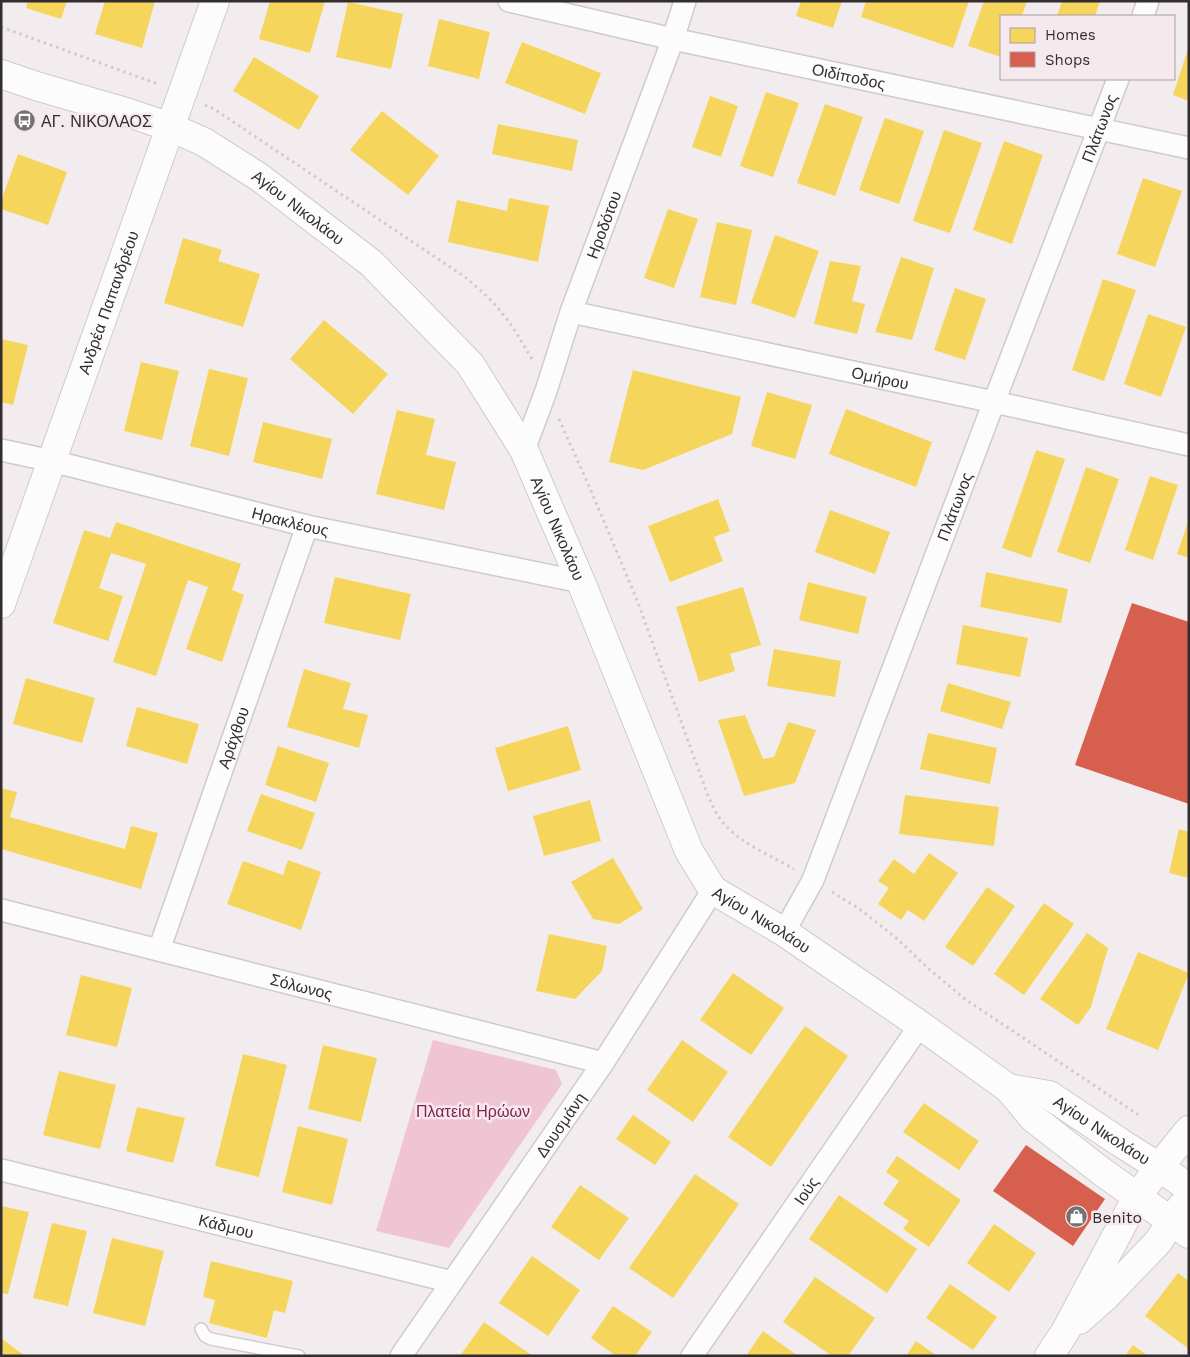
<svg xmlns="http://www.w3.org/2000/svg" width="1190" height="1357" viewBox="0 0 1190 1357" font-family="'Work Sans',sans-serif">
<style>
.green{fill:#efc5d3}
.homes{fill:#f6d55c}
.shops{fill:#d6604d}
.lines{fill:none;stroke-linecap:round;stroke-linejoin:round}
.lane-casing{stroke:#d0cacc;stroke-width:14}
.street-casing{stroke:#d0cacc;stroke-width:24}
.secondary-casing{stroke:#d0cacc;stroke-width:30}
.path{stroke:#cecbcc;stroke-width:3;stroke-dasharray:2.5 4;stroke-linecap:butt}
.lane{stroke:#fdfcfc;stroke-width:11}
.street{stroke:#fdfcfc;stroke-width:21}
.secondary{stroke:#fdfcfc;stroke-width:28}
.labels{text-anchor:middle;stroke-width:5;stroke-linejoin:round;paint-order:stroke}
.street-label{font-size:16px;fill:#322d2f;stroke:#f6e9ed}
.poi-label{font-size:16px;fill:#322d2f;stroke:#f6e9ed;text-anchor:start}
.park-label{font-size:16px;fill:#82244f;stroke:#f6e9ed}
</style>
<rect width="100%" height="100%" fill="#f3ecee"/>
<polygon class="green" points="433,1040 556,1070 562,1084 449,1248 376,1231"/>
<g class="homes">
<polygon points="28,1 67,1 61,19 26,8"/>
<polygon points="105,1 155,1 142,48 95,34"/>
<polygon points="270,1 325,1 310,53 259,39"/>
<polygon points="801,1 842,1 833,28 796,16"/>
<polygon points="866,1 969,1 953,48 861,17"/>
<polygon points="984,1 1027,1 1022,16 1001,16 1001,57 968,46"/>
<polygon points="1062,1 1100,1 1095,16 1057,16"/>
<polygon points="348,2 403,14 391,69 336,57"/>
<polygon points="439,19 490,32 479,79 428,66"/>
<polygon points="522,42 601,73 585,114 505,83"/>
<polygon points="1189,46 1189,101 1173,95"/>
<polygon points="254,57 319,96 299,130 233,91"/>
<polygon points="766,92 799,103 773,177 740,166"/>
<polygon points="710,96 738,106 721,157 692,147"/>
<polygon points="825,104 863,117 835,196 797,183"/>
<polygon points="382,111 439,156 408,195 350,150"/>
<polygon points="885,118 924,131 899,204 859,190"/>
<polygon points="498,124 578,140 572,171 492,154"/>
<polygon points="944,130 982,143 950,233 913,221"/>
<polygon points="1004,141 1043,155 1012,244 973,230"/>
<polygon points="18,154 67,172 48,225 1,209 1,201"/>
<polygon points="1143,178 1182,191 1155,267 1117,254"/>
<polygon points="509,198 549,206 538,262 448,242 457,200 507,211"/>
<polygon points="668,209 698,219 674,288 644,278"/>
<polygon points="717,222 752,230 736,305 700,297"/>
<polygon points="775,235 819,251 795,318 751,303"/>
<polygon points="183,238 222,250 218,261 260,274 243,327 164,303"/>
<polygon points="901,257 934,268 912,340 875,332"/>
<polygon points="830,261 861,266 852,301 865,304 857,334 814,324"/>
<polygon points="1103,279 1136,290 1104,381 1072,370"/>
<polygon points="955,288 986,299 965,360 934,350"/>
<polygon points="1148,314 1186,327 1161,397 1124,384"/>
<polygon points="324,320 388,374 353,414 290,359"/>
<polygon points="1,339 28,345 13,405 1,402"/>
<polygon points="141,362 179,371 162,440 124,431"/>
<polygon points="209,369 248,378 229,456 190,446"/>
<polygon points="633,370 741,397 732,434 643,470 609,462"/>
<polygon points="767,392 812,405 795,459 751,446"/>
<polygon points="846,409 932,442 916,487 829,454"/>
<polygon points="397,410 435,419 426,455 456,462 444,510 376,494"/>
<polygon points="263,422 332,439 322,479 253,462"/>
<polygon points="1036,450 1065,459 1031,558 1002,548"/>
<polygon points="1086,467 1119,479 1090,563 1057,552"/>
<polygon points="1150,476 1178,485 1153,560 1125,550"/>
<polygon points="718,499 730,531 714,537 723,561 670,582 648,526"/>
<polygon points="830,510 890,532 875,574 815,552"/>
<polygon points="116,522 241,564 232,590 244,595 222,662 186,649 208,587 188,580 156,676 113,662 146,564 111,553 99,588 123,596 108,641 53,623 84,530 110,538"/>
<polygon points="1188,522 1189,522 1189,558 1177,554"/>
<polygon points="986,572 1068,589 1061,623 980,607"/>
<polygon points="335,577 411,594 400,640 324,623"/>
<polygon points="808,582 867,597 858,634 799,620"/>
<polygon points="743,587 761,645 730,654 735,671 699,682 676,607"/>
<polygon points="963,625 1028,638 1020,677 956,664"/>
<polygon points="774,649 841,661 835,697 767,686"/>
<polygon points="304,669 351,683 343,709 368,715 359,748 287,727"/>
<polygon points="26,678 95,698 82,743 13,724"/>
<polygon points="948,683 1011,702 1002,729 940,711"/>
<polygon points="137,707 199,724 187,764 126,746"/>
<polygon points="745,715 763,759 774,757 788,722 816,730 795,783 744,796 718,720"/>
<polygon points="568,726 581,770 508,791 495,748"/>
<polygon points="928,733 997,748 990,784 920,769"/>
<polygon points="278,746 329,763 316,802 265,785"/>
<polygon points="1,788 17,792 10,817 125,849 131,826 158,833 141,889 1,849"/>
<polygon points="261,794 315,813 302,850 247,831"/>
<polygon points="905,795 999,807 994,846 899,834"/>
<polygon points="590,800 601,841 544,856 533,816"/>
<polygon points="1179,829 1189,832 1189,878 1169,873"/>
<polygon points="929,853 958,873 924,921 908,910 901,920 878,904 889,888 878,881 894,859 914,874"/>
<polygon points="613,858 643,909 619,924 593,919 571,882"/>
<polygon points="288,860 321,872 301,930 227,904 243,861 283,875"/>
<polygon points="987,887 1015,906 973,966 945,947"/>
<polygon points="1044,903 1074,924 1024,995 994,974"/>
<polygon points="1087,933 1108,948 1091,1007 1078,1025 1040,999"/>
<polygon points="549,934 607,946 602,971 575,999 536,991"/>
<polygon points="1138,952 1189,973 1158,1050 1106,1029"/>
<polygon points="733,973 784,1008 751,1055 700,1020"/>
<polygon points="81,975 132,988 117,1047 66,1035"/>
<polygon points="805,1026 848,1056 771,1167 728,1137"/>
<polygon points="682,1040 728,1072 693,1122 647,1090"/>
<polygon points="323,1045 377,1058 361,1122 308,1109"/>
<polygon points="243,1054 287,1065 259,1177 215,1166"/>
<polygon points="59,1071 116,1085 100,1149 43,1135"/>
<polygon points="924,1103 979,1141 959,1170 903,1132"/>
<polygon points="137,1107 185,1118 173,1163 126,1151"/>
<polygon points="633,1115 671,1142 655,1165 616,1139"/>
<polygon points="298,1126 348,1139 332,1205 282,1192"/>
<polygon points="897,1156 961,1200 929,1247 903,1229 909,1221 883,1204 899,1181 886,1172"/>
<polygon points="695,1174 739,1204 673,1298 629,1268"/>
<polygon points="580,1185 629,1218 599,1260 551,1227"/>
<polygon points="839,1195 917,1249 887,1293 809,1239"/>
<polygon points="1,1206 29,1212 8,1294 1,1293"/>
<polygon points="52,1223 87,1231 68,1306 33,1298"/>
<polygon points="994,1224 1036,1253 1009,1292 967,1263"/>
<polygon points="112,1238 164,1251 145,1326 93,1313"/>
<polygon points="532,1256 580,1290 548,1336 499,1303"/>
<polygon points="211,1261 293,1281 285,1313 274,1310 267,1338 209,1323 215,1300 203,1297"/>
<polygon points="1178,1273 1189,1281 1189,1349 1145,1316"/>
<polygon points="815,1277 875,1318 848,1356 832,1356 783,1322"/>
<polygon points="950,1284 997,1317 973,1350 926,1318"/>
<polygon points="613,1306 652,1332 635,1356 616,1356 591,1338"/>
<polygon points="484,1322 533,1356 460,1356"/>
<polygon points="763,1331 798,1356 746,1356"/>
<polygon points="1,1338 25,1356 1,1356"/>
<polygon points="916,1341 937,1356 906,1356"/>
<polygon points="1133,1345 1148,1356 1125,1356"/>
</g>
<g class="shops">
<polygon points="1132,603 1189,622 1189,804 1075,765"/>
<polygon points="1026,1145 1105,1199 1073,1246 993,1191"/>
</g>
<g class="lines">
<defs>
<polyline id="lane" points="201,1329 205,1336 211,1339 299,1356"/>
<g id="street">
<path id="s1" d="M509,1L673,39L1189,148"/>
<polyline points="1143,16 1148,1"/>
<path id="s2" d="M571,312L994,402L1189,445"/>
<path id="s3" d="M1,450L52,461L307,526L581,582"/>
<path id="s4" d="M524,450L546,391L571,312L673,39L685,1"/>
<path id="s5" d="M1,910L603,1063"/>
<path id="s6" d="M784,932L813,880L994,402L1118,79"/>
<path id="s7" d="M159,950L307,526"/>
<path id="s8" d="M1,1170L452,1282"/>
<path id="s9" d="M401,1356L603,1063L713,890"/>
<path id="s10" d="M692,1356L920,1025"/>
</g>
<g id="secondary">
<path id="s11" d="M1,74L36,86L129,113L170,127L204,142L259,177L371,263L470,364L524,450L581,582L689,851L713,890L784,932L920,1025L1008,1088L1033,1118L1101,1171L1189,1234"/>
<path id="s12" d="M1,604L215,1"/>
<path id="s13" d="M1008,1088L1049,1095L1121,1143L1159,1167L1189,1188"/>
<polyline points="1079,1320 1105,1297 1158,1242 1181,1207"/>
<polyline points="1049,1356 1065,1332 1137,1197 1159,1167 1189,1130"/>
</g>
</defs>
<use href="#lane" class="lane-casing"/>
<use href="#street" class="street-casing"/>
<use href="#secondary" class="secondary-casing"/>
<g class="path">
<polyline points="1,27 158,84"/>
<path d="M205,105L214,109L465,277C478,288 491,299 502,313C514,327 522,343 532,359"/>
<path d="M559,419L589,486L637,600L707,793C712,805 717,817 727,827C743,844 773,857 794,869"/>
<polyline points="832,892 861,910 895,937 930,970 965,999 1140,1116"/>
</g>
<use href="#lane" class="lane"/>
<use href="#street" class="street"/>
<use href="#secondary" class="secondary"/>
</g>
<defs>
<symbol id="bus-disc" viewBox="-11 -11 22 22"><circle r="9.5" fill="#767072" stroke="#f6e9ed"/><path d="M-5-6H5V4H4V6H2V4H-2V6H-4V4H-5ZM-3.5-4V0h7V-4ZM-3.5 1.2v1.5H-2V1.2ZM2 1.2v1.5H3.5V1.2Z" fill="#fff"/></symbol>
<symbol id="shop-disc" viewBox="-11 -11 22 22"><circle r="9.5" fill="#767072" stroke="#f6e9ed"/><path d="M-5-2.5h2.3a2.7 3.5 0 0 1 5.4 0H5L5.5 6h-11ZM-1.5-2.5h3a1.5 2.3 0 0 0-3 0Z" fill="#fff"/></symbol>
</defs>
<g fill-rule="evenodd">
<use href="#bus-disc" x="12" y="108" width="25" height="25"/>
<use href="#shop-disc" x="1064" y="1204" width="25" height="25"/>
</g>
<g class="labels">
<g class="street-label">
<text dy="6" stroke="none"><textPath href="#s1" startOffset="348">Οιδίποδος</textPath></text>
<text dy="6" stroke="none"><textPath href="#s6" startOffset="864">Πλάτωνος</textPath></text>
<text dy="6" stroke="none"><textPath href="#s11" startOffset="329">Αγίου Νικολάου</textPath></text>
<text dy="6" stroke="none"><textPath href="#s4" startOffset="239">Ηροδότου</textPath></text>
<text dy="6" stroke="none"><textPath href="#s12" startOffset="320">Ανδρέα Παπανδρέου</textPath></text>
<text dy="6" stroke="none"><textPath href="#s2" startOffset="316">Ομήρου</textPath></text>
<text dy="6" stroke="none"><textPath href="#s6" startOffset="459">Πλάτωνος</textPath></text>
<text dy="6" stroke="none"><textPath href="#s3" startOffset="298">Ηρακλέους</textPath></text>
<text dy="6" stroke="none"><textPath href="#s11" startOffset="749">Αγίου Νικολάου</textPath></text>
<text dy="6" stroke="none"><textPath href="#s7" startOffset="225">Αράχθου</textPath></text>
<text dy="6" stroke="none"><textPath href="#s11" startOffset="1200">Αγίου Νικολάου</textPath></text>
<text dy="6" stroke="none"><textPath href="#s5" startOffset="310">Σόλωνος</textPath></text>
<text dy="6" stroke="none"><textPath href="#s9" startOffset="281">Δουσμάνη</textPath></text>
<text dy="6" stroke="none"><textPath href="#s13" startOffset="105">Αγίου Νικολάου</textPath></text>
<text dy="6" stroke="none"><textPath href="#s10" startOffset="201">Ιούς</textPath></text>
<text dy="6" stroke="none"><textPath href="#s8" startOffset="232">Κάδμου</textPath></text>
</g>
<g class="poi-label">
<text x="41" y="127">ΑΓ. ΝΙΚΟΛΑΟΣ</text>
<text x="1092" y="1223">Benito</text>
</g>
<g class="park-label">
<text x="473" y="1117">Πλατεία Ηρώων</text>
</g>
</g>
<rect width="1190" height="1357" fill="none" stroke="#322d2f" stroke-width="5"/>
<rect x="1000" y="15" width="175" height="65" fill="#f6e9ed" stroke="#a89ea1"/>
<rect x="1010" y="28" width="25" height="15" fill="#f6d55c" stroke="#a89ea1"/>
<text x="1045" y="40" font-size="15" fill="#322d2f">Homes</text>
<rect x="1010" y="52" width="25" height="15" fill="#d6604d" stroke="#a89ea1"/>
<text x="1045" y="65" font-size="15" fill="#322d2f">Shops</text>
</svg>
